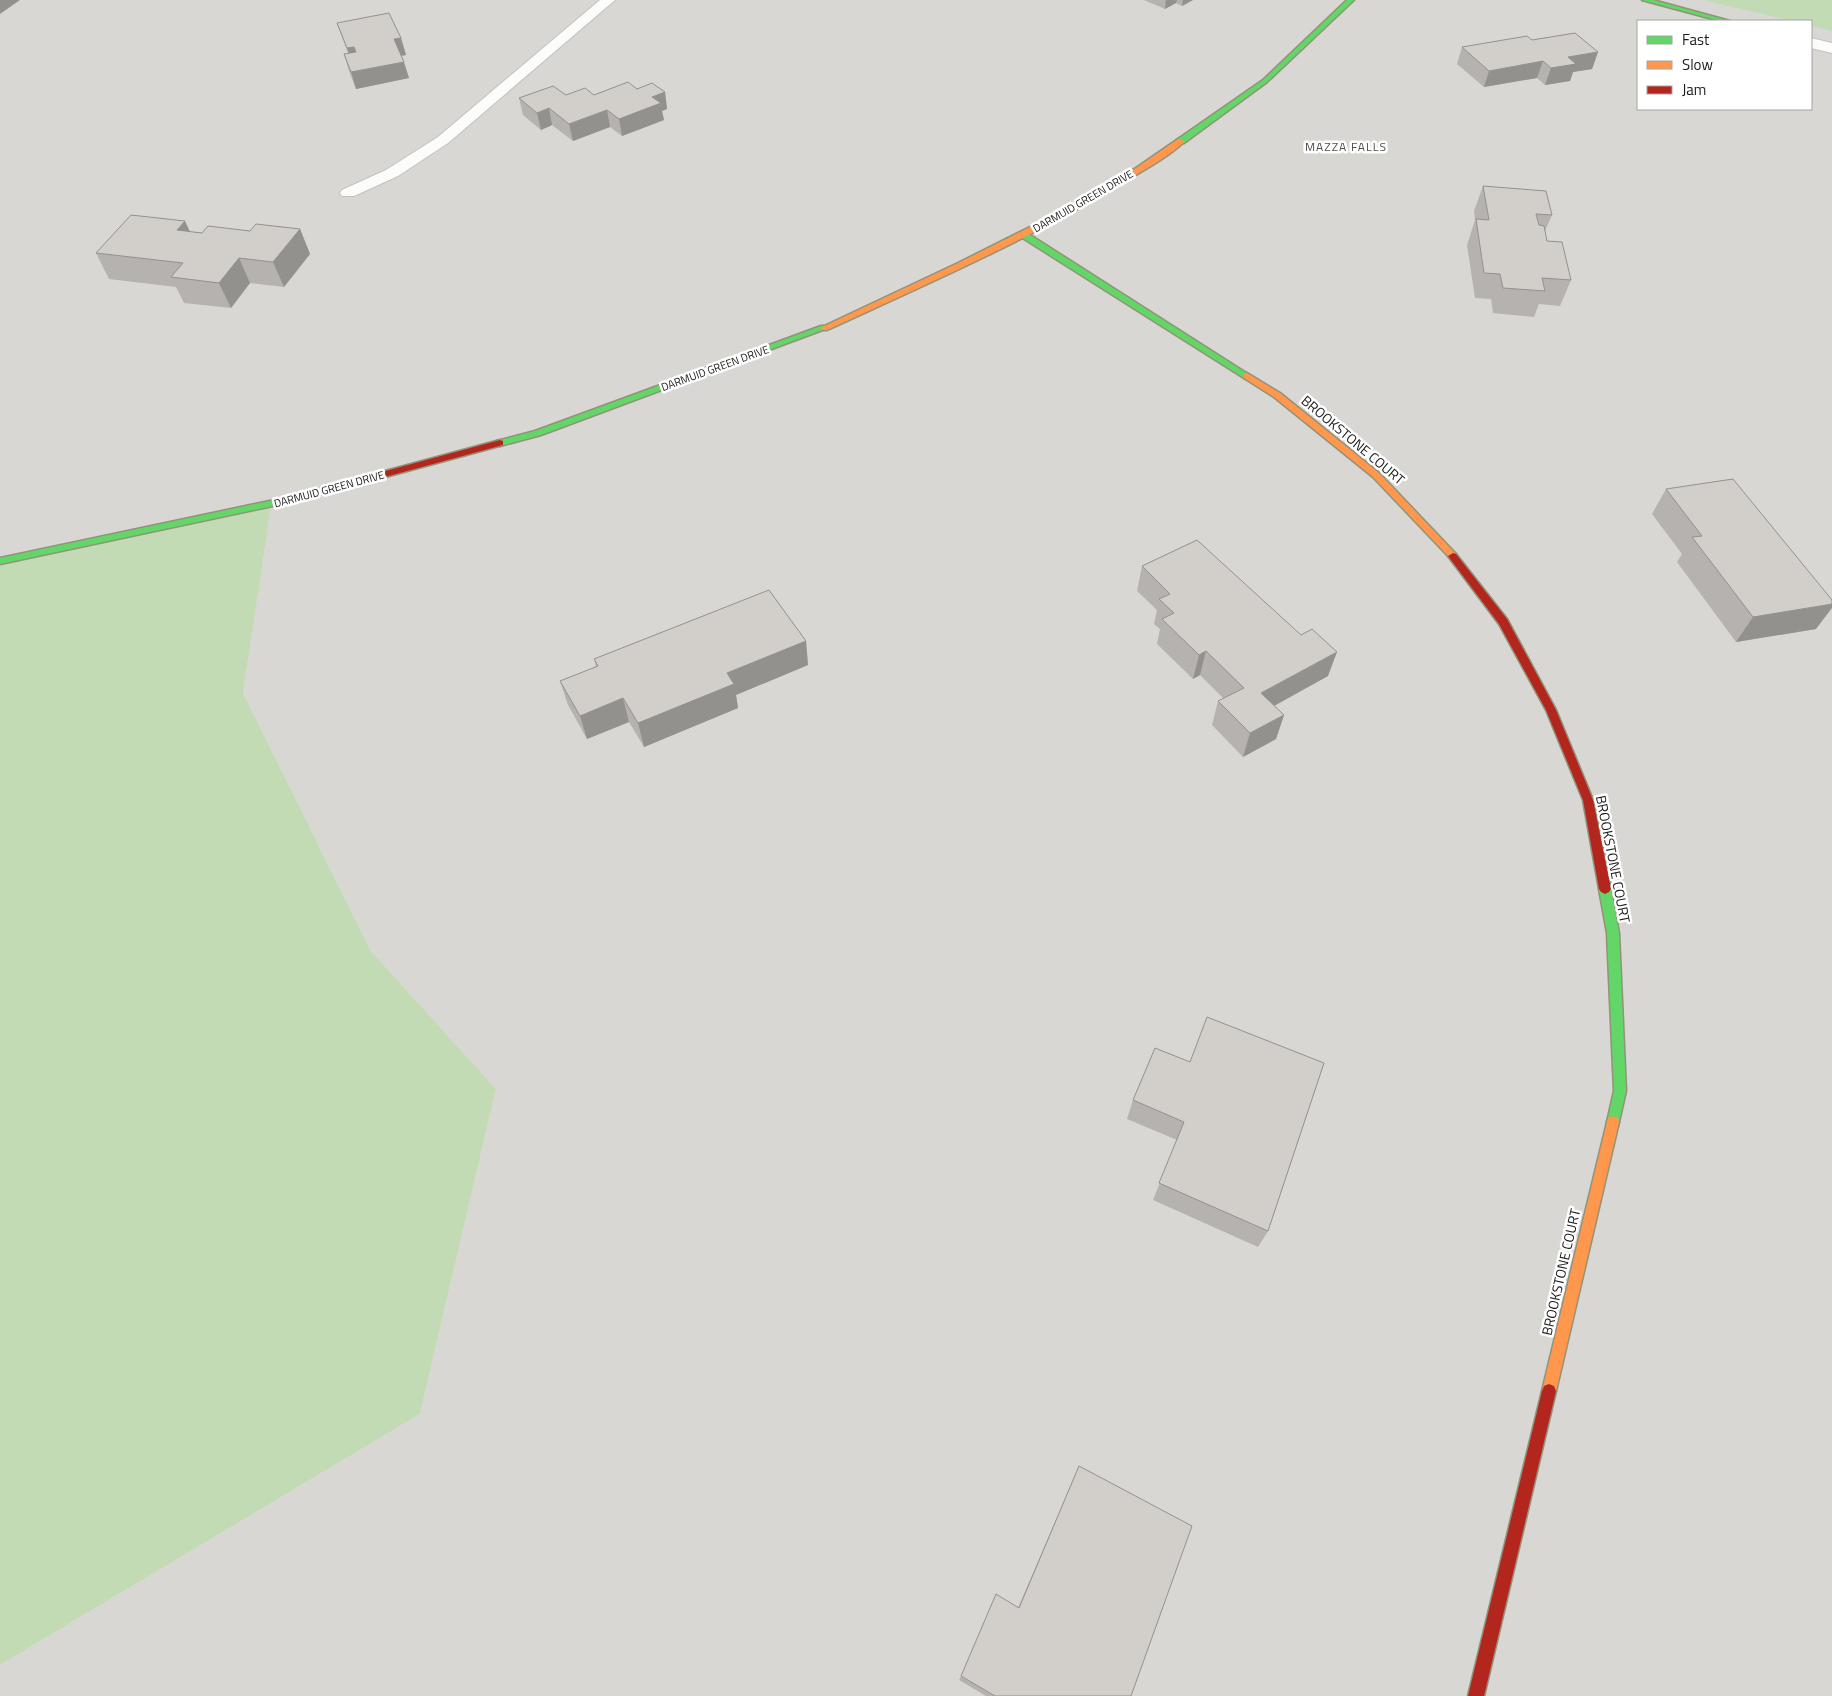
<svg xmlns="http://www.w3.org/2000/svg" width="1832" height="1696" viewBox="0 0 1832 1696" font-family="'Titillium Web',sans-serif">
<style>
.residential{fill:#d9d7d4;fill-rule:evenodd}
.forest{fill:#c2dbb4}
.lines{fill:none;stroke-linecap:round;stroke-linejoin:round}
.lane-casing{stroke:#c2c2bf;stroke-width:2}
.street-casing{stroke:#c2c2bf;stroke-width:2}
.fast-casing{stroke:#91937a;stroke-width:3}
.slow-casing{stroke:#91937a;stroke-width:3}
.jam-casing{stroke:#91937a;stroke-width:3}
.lane{fill:#fcfcfb;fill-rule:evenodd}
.street{fill:#fcfcfb;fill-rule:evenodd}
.fast{fill:#63d668;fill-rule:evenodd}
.slow{fill:#ff974d;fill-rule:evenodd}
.jam{fill:#b3261e;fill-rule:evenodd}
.wall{fill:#b5b2af}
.shaded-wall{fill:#93918e}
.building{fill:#d2cfcb;stroke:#93918e}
.labels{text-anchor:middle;stroke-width:5;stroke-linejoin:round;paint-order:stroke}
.far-street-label{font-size:11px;fill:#1b1b1b;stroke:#fff}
.far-neighbourhood-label{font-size:12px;letter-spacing:1px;fill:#4e4e4e;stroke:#fff}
.street-label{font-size:14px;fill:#1b1b1b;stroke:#fff}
</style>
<rect width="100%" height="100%" fill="#eae8e2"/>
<path class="residential" d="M0,0H1832V1696H0V1665L420,1414L496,1089L371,951L243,693L270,505L0,561ZM1638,21H1811V109H1638Z"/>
<g class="forest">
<polygon points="1703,0 1832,0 1832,31 1811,26 1811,21 1792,21"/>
<polygon points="271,505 243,693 371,951 496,1089 420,1414 0,1665 0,561"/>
</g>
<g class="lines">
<defs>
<polygon id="lane" points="600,0 615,0 448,143 398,176 354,196 342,196 340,193 342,190 386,170 438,137"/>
<polygon id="street" points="1811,38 1832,43 1832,53 1811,48"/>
<g id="fast">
<polygon points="1347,0 1354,0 1267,82 1184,143 1178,143 1178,139 1263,80"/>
<polygon points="1642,0 1653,0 1730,21 1720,21"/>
<polygon points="1021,233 1027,233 1251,376 1250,378 1244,378 1021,237"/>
<polygon points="821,326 824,326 828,328 541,435 500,446 496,443 497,441 535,431"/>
<polygon points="293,496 296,497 296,501 0,564 0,558"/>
<polygon points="1605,884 1609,886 1611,889 1619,933 1626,1091 1619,1122 1618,1126 1613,1128 1608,1126 1607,1122 1614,1091 1607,933 1599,889 1601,886"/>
</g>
<g id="slow">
<path d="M1178,139L1185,141C1168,158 1133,176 1112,189C1021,243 923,286 827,330H824L820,328L958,263L1048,218L1136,168Z"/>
<polygon points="1247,373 1280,393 1379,473 1456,554 1456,558 1450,558 1373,477 1274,397 1244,378 1244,374"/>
<polygon points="1613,1116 1618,1118 1619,1122 1556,1391 1554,1396 1549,1398 1544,1396 1542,1391 1607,1122 1608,1118"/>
</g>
<g id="jam">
<polygon points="500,440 503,441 503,445 293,502 288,499 293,496"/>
<polygon points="1453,553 1456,554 1507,619 1556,710 1593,800 1611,889 1609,892 1605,894 1601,892 1599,889 1583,800 1546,710 1499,624 1448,556"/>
<polygon points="1549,1384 1554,1386 1556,1391 1484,1696 1468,1696 1542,1391 1544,1386"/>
</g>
</defs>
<use href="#lane" class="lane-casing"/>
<use href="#street" class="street-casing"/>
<use href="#fast" class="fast-casing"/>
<use href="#slow" class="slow-casing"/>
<use href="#jam" class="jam-casing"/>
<use href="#lane" class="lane"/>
<use href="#street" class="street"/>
<use href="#fast" class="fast"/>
<use href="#slow" class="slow"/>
<use href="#jam" class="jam"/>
</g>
<g class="wall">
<polygon points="1144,0 1193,0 1182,6 1176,3 1165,9"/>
<polygon points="337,23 401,38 406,55 401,56 409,78 356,89 349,71 344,54 348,53"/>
<polygon points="1532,40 1598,52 1592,69 1573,72 1570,81 1545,85 1537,78 1484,87 1457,64 1462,47"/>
<polygon points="637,89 665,92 667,109 662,111 664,120 622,136 610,127 573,141 552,125 541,130 523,115 519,98 566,95 594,95"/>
<polygon points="1483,186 1552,215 1545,231 1547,241 1571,280 1560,306 1539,304 1534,317 1493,313 1491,299 1475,298 1467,245 1475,220 1474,211"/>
<polygon points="300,229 310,254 284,287 250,283 231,308 184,303 176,287 109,279 96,253 190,232 202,233"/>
<polygon points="1666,489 1816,629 1736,642 1677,562 1682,554 1652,514"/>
<polygon points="1142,566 1328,676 1274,705 1284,715 1276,739 1243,757 1212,725 1218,701 1224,699 1200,675 1193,679 1157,644 1160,629 1154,624 1157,610 1137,591"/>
<polygon points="806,641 808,665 736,695 738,708 644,747 629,722 587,739 568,705 560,681 596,667 594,659"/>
<polygon points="1155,1048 1268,1231 1258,1247 1153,1200 1177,1140 1127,1119 1133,1100"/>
<polygon points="1079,1466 1131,1696 986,1696 959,1680 961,1676 1018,1608"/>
</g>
<g class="shaded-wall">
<polygon points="0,0 20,0 0,14"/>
<polygon points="1166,0 1177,0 1176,3 1165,9"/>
<polygon points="1183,0 1193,0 1182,6"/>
<polygon points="401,38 406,55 399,56 394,39"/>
<polygon points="354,47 359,64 353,65 347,48"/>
<polygon points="1598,52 1592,69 1573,72 1570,81 1545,85 1551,68 1568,57"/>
<polygon points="1543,61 1537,78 1484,87 1489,71"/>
<polygon points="404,62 409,78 356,89 351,72"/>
<polygon points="665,92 667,109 662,111 664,120 622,136 619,119 652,97"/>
<polygon points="549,108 552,125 541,130 537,113"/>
<polygon points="607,110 610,127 573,141 569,124"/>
<polygon points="185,221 197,247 177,230"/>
<polygon points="300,229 310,254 284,287 273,262"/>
<polygon points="239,258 250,283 231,308 219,283"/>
<polygon points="1832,604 1832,608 1816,629 1736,642 1753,617"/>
<polygon points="806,641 808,665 736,695 738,708 644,747 638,723 727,673"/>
<polygon points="1206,651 1200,675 1193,679 1199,655"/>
<polygon points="1337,652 1328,676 1254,717 1261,693"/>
<polygon points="623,698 629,722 587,739 580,716"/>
<polygon points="1284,715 1276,739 1243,757 1250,733"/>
</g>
<g class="building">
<polygon points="389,13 401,38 394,39 404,62 351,72 344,54 356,52 354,47 347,48 337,23"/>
<polygon points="1575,33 1598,52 1568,57 1576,64 1551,68 1543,61 1489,71 1462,47 1527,36 1532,40"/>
<polygon points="628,82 637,89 652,83 665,92 652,97 661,103 619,119 607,110 569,124 549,108 537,113 519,98 553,86 566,95 585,88 594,95"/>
<polygon points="1483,186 1546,191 1552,215 1536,214 1539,225 1544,226 1547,241 1562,242 1571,280 1542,278 1545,291 1503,288 1500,274 1484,273 1476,219 1489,220"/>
<polygon points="131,215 185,221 177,230 202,233 208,226 250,231 256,224 300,229 273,262 239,258 219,283 171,277 183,263 96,253"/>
<polygon points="1733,479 1832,600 1832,604 1753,617 1692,537 1702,536 1666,489"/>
<polygon points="1197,540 1301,635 1312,629 1337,652 1261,693 1284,715 1250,733 1218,701 1244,688 1206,651 1199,655 1162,619 1174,613 1159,599 1170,594 1142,566"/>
<polygon points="769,590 806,641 727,673 734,684 638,723 623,698 580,716 560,681 598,666 594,659"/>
<polygon points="1207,1017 1324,1063 1268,1231 1159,1183 1184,1122 1133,1100 1155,1048 1190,1062"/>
<polygon points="1079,1466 1192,1526 1131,1696 995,1696 961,1676 996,1594 1019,1608"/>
</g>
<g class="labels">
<g class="far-street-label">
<text transform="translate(1083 201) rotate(-30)" y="4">DARMUID GREEN DRIVE</text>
<text transform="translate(715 368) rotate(-20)" y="4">DARMUID GREEN DRIVE</text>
<text transform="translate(329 489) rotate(-15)" y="4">DARMUID GREEN DRIVE</text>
</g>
<g class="far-neighbourhood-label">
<text x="1346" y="151">MAZZA FALLS</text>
</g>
<g class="street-label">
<text transform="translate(1353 440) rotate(40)" y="5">BROOKSTONE COURT</text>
<text transform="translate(1613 859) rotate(79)" y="5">BROOKSTONE COURT</text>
<text transform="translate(1561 1272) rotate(-77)" y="5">BROOKSTONE COURT</text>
</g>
</g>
<rect x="1637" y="20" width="175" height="90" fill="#ffffff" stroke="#a4a4a4"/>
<rect x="1647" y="36" width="25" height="8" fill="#63d668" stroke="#a4a4a4"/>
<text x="1682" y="45" font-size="15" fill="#1b1b1b">Fast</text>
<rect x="1647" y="61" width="25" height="8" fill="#ff974d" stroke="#a4a4a4"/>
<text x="1682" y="70" font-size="15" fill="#1b1b1b">Slow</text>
<rect x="1647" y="86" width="25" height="8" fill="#b3261e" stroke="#a4a4a4"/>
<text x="1682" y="95" font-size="15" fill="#1b1b1b">Jam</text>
</svg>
